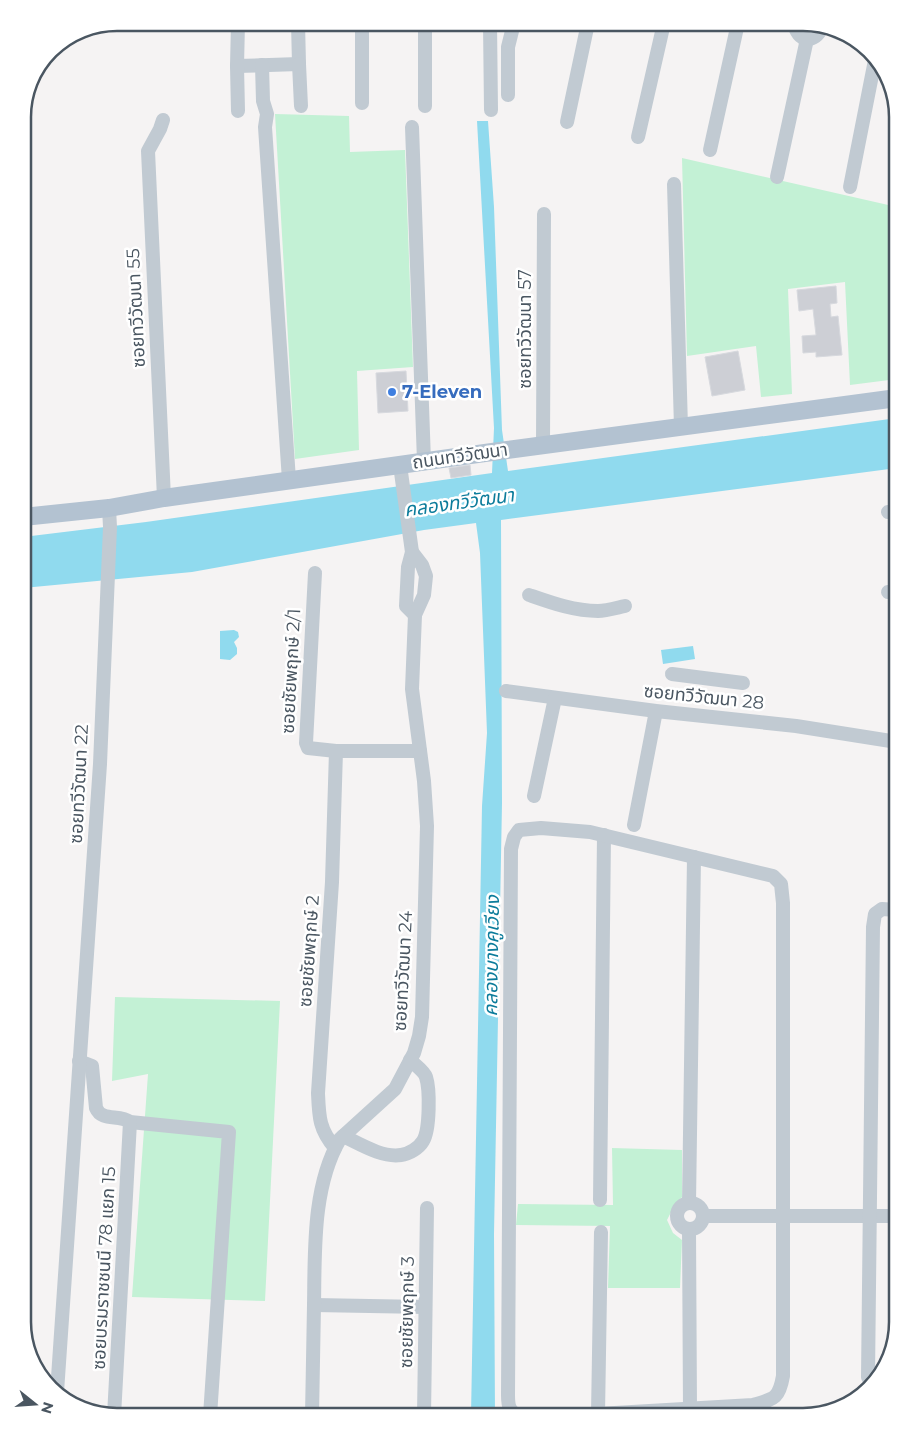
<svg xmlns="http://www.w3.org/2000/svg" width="920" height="1439" viewBox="0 0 920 1439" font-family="Montserrat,'Noto Sans Thai',sans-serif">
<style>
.green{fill:#c3f1d5}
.water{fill:#90daee}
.building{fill:#cdcfd5;stroke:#d7d9de}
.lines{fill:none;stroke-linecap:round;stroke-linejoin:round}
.minor{stroke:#c1cad2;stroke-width:14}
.major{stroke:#b3c2d1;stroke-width:18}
.shop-dot{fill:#3f7fe0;stroke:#fff;stroke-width:2}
.labels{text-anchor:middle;stroke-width:5;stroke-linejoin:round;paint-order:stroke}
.street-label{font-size:18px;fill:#4a5661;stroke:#fff}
.shop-label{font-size:18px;font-weight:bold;fill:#366cbe;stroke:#fff;text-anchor:start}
.water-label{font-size:19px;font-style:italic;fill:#0c7c9b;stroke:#fff}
.rim{fill:none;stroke:#4a5661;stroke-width:2.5}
</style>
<rect width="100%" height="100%" fill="#f5f3f3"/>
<g class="green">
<polygon points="275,114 349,116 350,152 405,150 413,367 357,371 359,450 295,459"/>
<polygon points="682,158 897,207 897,379 850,385 845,282 788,289 792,394 761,397 756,346 687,356"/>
<polygon points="115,997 280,1001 265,1301 132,1297 148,1074 112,1081"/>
<polygon points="612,1148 682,1150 682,1197 674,1206 667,1220 673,1233 682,1240 680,1288 608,1288 610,1226 516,1225 518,1204 613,1205"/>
</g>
<g class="water">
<polygon points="477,121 488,121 494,207 502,430 508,471 897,418 897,468 501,520 502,803 494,1234 495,1416 471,1416 482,806 487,733 480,553 476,523 424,530 192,572 23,588 23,537 146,522 492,473 494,428"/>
<polygon points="234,630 238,632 239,637 234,642 237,648 237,654 230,660 220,659 220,631"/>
<polygon points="693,646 695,659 663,664 661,650"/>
</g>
<g class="building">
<polygon points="836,286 837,303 830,304 831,317 838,316 842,355 816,357 816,352 803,353 802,336 816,335 813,309 799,311 797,290"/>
<polygon points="738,351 745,390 712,396 705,357"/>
<polygon points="406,371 408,411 378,413 376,373"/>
<polygon points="470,465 471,475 451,478 449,468"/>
</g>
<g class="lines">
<g class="minor">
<polyline points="238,23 237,66 299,64 298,23"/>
<polyline points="362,23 362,103"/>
<polyline points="490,23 491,110"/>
<path d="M794,23C797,42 815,45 822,27"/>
<polyline points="836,32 855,38"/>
<polyline points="299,64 301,106"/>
<polyline points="262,65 263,101 267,114 265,127 289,480"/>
<polyline points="237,66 238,111"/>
<polyline points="508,95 508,47 514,23"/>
<polyline points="425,106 425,23"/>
<polyline points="163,120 160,129 148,151 164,498"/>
<polyline points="567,122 588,23"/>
<polyline points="412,127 424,461"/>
<polyline points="638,137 664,23"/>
<polyline points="710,150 738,23"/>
<polyline points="777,177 807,39"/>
<polyline points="674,184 681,427"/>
<polyline points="850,187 875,60"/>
<polyline points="543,445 544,214"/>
<polyline points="400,465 412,552 408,567 406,606 415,615"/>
<polyline points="888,512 897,511"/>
<polyline points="315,573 306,743 308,748 336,751 420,751"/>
<polyline points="888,592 897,591"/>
<path d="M529,595C552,603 574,611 598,611C606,611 616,608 625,606"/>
<polyline points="672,674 743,683"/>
<polyline points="506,691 656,711 796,726 897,742"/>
<polyline points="534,796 555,698"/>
<polyline points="634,825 656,711"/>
<path d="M79,1061L92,1066L96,1108C102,1122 119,1114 130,1122L229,1132L210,1416"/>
<path d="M343,1136C360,1144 382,1158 401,1155C409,1154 419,1148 423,1141C430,1130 430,1089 426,1077C424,1071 415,1065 410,1060"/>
<path d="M335,1148C319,1129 319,1117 318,1093L332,882L336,751"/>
<polyline points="600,1200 604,835"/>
<polyline points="689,1203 694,857"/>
<circle cx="690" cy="1216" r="13"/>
<polyline points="703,1216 897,1216"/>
<polyline points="689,1229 690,1409"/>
<polyline points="314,1305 425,1307"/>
<polyline points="871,1383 868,1377 873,927 875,914 882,909 897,910"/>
<polyline points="57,1392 100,764 110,527 109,508"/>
<polyline points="598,1414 601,1232"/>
<polyline points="114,1416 130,1122"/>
<path d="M312,1416C313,1379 313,1342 314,1305C315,1252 312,1187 340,1139L395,1089L414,1053L419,1036L422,1017L427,826L424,781L412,689L415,615L424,595L426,576L422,565L412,552"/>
<polyline points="424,1416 427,1208"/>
<path d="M521,1416C509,1413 508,1406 508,1395L511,849L514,837L519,830L541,828L590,832L773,876L781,884L783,903V1376C779,1399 774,1399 753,1405L563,1416"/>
<polyline points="801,1416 804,1416"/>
</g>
<polyline class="major" points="23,517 109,508 164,498 492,452 897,398"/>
</g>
<circle class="shop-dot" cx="392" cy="392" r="5"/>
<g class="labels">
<g class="street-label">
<text transform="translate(136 308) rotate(-93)" y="6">ซอยทวีวัฒนา 55</text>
<text transform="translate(525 329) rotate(-90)" y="6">ซอยทวีวัฒนา 57</text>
<text transform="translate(460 456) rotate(-8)" y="6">ถนนทวีวัฒนา</text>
<text transform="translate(291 671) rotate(-87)" y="6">ซอยชัยพฤกษ์ 2/1</text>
<text transform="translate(704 697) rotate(6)" y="6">ซอยทวีวัฒนา 28</text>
<text transform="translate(79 784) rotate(-87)" y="6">ซอยทวีวัฒนา 22</text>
<text transform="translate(309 951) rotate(-86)" y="6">ซอยชัยพฤกษ์ 2</text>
<text transform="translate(403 971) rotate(-87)" y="6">ซอยทวีวัฒนา 24</text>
<text transform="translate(104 1268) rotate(-87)" y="6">ซอยบรมราชชนนี 78 แยก 15</text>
<text transform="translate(407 1312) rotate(-89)" y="6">ซอยชัยพฤกษ์ 3</text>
</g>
<g class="shop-label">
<text x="402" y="398">7-Eleven</text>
</g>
<g class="water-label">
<text transform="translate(459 502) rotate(-8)" y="7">คลองทวีวัฒนา</text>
<text transform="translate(491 956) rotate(-89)" y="7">คลองบางคูเวียง</text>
</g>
</g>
<path d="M0 0H920V1439H0ZM117 31H803A86 86 0 0 1 889 117V1322A86 86 0 0 1 803 1408H117A86 86 0 0 1 31 1322V117A86 86 0 0 1 117 31Z" fill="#fff" fill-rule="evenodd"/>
<path class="rim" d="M117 31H803A86 86 0 0 1 889 117V1322A86 86 0 0 1 803 1408H117A86 86 0 0 1 31 1322V117A86 86 0 0 1 117 31Z"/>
<g transform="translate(35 1404) rotate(107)" stroke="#ffffff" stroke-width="4" paint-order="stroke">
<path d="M0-4L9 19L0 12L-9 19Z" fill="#4a5661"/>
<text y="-8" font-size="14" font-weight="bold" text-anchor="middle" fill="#4a5661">N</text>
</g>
</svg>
